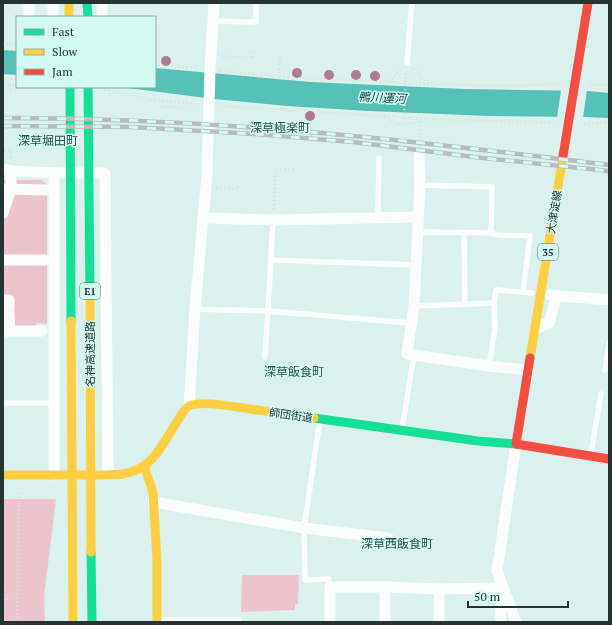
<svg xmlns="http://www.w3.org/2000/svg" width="612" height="625" viewBox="0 0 612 625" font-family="'PT Serif','Noto Sans JP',serif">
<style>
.green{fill:#edc4ce}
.water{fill:#55c1b7}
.pier{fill:#dbf1ed}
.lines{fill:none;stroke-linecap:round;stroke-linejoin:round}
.path{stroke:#d8dfde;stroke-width:2.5;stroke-dasharray:1 3;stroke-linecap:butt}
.lane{stroke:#fafdfc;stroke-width:5.5}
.street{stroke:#fafdfc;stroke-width:11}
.fast{stroke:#16e098;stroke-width:9}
.slow{stroke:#ffcf43;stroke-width:9}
.jam{stroke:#f24e42;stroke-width:9}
.rail-casing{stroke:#b8bdbd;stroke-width:4.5}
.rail{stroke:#d2faf3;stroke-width:3;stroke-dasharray:9;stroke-linecap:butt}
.tree{fill:#ae7c8f}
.labels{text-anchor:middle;stroke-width:3;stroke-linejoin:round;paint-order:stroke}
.shield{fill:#d2faf3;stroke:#596f6c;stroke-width:1}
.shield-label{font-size:10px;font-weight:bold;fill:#253432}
.street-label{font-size:11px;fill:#253432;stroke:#d2faf3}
.water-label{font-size:12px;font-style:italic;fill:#134b45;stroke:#d2faf3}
.neighbourhood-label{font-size:12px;fill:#2e524d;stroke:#d2faf3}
</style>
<rect width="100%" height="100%" fill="#dbf1ed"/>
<g class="green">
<polygon points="3,180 42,180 47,185 47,324 37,323 35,326 3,330"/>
<polygon points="3,499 56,499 44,597 45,622 3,622"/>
<polygon points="242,575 299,575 298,604 295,604 295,610 241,612"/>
</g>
<g class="water">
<polygon points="3,50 17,51 17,75 3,74"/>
<polygon points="155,68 310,82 465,89 588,91 609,93 609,118 584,117 490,116 369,111 287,106 214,99 120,87 155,87"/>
</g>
<polygon class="pier" points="561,90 587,90 583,118 557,118"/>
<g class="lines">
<g class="path">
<polyline points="3,44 17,45"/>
<polyline points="222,56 253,58 253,50"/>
<polyline points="155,64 177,67 199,68"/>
<polyline points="413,69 426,83"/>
<polyline points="220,71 279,77 389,82 405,84 431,84 505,86 561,84"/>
<polyline points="3,77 17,79"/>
<polyline points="279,77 280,55"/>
<polyline points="3,80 6,84 17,85"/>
<polyline points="389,82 401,69"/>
<polyline points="10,85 10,93"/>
<polyline points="590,85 609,85"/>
<polyline points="104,90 135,95 151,100 198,104"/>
<polyline points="10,92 15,92"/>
<polyline points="221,106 413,118 420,119 531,122 553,123"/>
<polyline points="163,108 164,106 184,108 185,103"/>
<polyline points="384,117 398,124 417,123 420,120"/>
<polyline points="404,118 406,70"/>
<polyline points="584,124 609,122"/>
<polyline points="420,146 420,119"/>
<polyline points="10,149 11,160"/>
<polyline points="4,151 15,151"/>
<polyline points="216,188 239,189 239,186"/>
<polyline points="274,209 275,170 293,170"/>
<polyline points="3,583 6,599 3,604"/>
<polyline points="6,599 16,592"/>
<polyline points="17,622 19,490"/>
</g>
<g class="lane">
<polyline points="214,21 256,22 256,3"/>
<polyline points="407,63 412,3"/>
<polyline points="420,185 492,187 491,233"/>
<polyline points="378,217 379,158"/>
<polyline points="417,232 491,233 498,235 530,236 523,292"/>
<polyline points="464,232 465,304"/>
<polyline points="271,260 416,265"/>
<polyline points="414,306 494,303"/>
<polyline points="195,309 268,311 411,323"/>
<polyline points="265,357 268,311 273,220"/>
<polyline points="489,366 495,329 494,303 496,290 532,293"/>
<polyline points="605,370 609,343"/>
<polyline points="3,403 54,403"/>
<polyline points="320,420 304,528 305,580 329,579 330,587"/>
<polyline points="402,429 414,355"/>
<polyline points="591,453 601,394"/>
<polyline points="159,620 239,620"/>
</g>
<g class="street">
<polyline points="53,3 53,17"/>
<polyline points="102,3 102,17"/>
<polyline points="29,17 29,3"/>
<polyline points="419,156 420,185 414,306 407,354 489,366 528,370"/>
<polyline points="3,169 11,171 54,173 54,475"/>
<polyline points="54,173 105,173 108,475"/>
<polyline points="3,189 48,190"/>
<polyline points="3,213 11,189 11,176"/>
<polyline points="204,218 273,220 418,217"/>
<polyline points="3,260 48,260"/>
<polyline points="550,295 609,300"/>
<polyline points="3,300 9,300 9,309"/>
<polyline points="9,313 10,331"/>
<polyline points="535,330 545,324 549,323 557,295"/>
<polyline points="3,331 42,331"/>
<polyline points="189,406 195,309 207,174 210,70 214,3"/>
<polyline points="153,502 304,528 388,538"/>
<polyline points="500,588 501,622"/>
<polyline points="330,622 330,587 385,587 439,589 503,588"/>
<polyline points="385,622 385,587"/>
<polyline points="439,622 439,589"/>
<polyline points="516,622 497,571 516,444"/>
</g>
<g class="fast">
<polyline points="87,3 88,17"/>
<polyline points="70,87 71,321"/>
<polyline points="88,87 90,296"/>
<polyline points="314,418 478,441 516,444"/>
<polyline points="91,552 92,622"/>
</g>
<g class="slow">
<polyline points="69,3 69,17"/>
<polyline points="90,296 91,552"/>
<polyline points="71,321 73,622"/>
<polyline points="530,358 563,156"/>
<polyline points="144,466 153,492 157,561 157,622"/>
<path d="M3,475H108C113,474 118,475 123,474C155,468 162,444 178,420C181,415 184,409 189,406C204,400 234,407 250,409C271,412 292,415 314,418"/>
</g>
<g class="jam">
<polyline points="563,156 588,3"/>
<polyline points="530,358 516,444 609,459"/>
</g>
<defs>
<g id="rail">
<path d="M3,118C105,118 207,123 308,132C409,140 509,153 609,165"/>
<polyline points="3,126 131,127 255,134 353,142 483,158 609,171"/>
</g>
</defs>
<use href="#rail" class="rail-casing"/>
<use href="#rail" class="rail"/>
</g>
<g class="tree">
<circle cx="166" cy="61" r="5"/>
<circle cx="297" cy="73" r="5"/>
<circle cx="329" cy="75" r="5"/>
<circle cx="356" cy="75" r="5"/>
<circle cx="375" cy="76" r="5"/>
<circle cx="310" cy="116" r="5"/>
</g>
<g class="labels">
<g class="shield">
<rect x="538" y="244" width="20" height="16" rx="3"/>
<rect x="80" y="283" width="20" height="16" rx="3"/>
</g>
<g class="shield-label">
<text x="548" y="256">35</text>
<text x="90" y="295">E1</text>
</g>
<g class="street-label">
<text transform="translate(554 212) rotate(-81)" y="4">大津淀線</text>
<text transform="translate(90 354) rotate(-90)" y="4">名神高速道路</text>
<text transform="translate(291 415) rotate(8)" y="4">師団街道</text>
</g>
<g class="water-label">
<text transform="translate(382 98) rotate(3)" y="4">鴨川運河</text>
</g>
<g class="neighbourhood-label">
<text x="280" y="132">深草極楽町</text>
<text x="48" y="145">深草堀田町</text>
<text x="294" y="376">深草飯食町</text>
<text x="397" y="548">深草西飯食町</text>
</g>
</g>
<rect width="612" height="625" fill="none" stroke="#253432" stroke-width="8"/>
<rect x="16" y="16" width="140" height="72" fill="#d2faf3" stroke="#8daba6"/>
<rect x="24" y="29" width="20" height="6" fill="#16e098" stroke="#8daba6"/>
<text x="52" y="36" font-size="12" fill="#253432">Fast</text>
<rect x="24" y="49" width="20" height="6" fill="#ffcf43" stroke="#8daba6"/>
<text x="52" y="56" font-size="12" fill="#253432">Slow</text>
<rect x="24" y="69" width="20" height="6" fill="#f24e42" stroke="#8daba6"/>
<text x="52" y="76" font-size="12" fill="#253432">Jam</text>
<path d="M468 601v6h100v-6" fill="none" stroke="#253432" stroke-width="2"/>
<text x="474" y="601" font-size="12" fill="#253432" stroke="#d2faf3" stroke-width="3" paint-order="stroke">50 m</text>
</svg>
